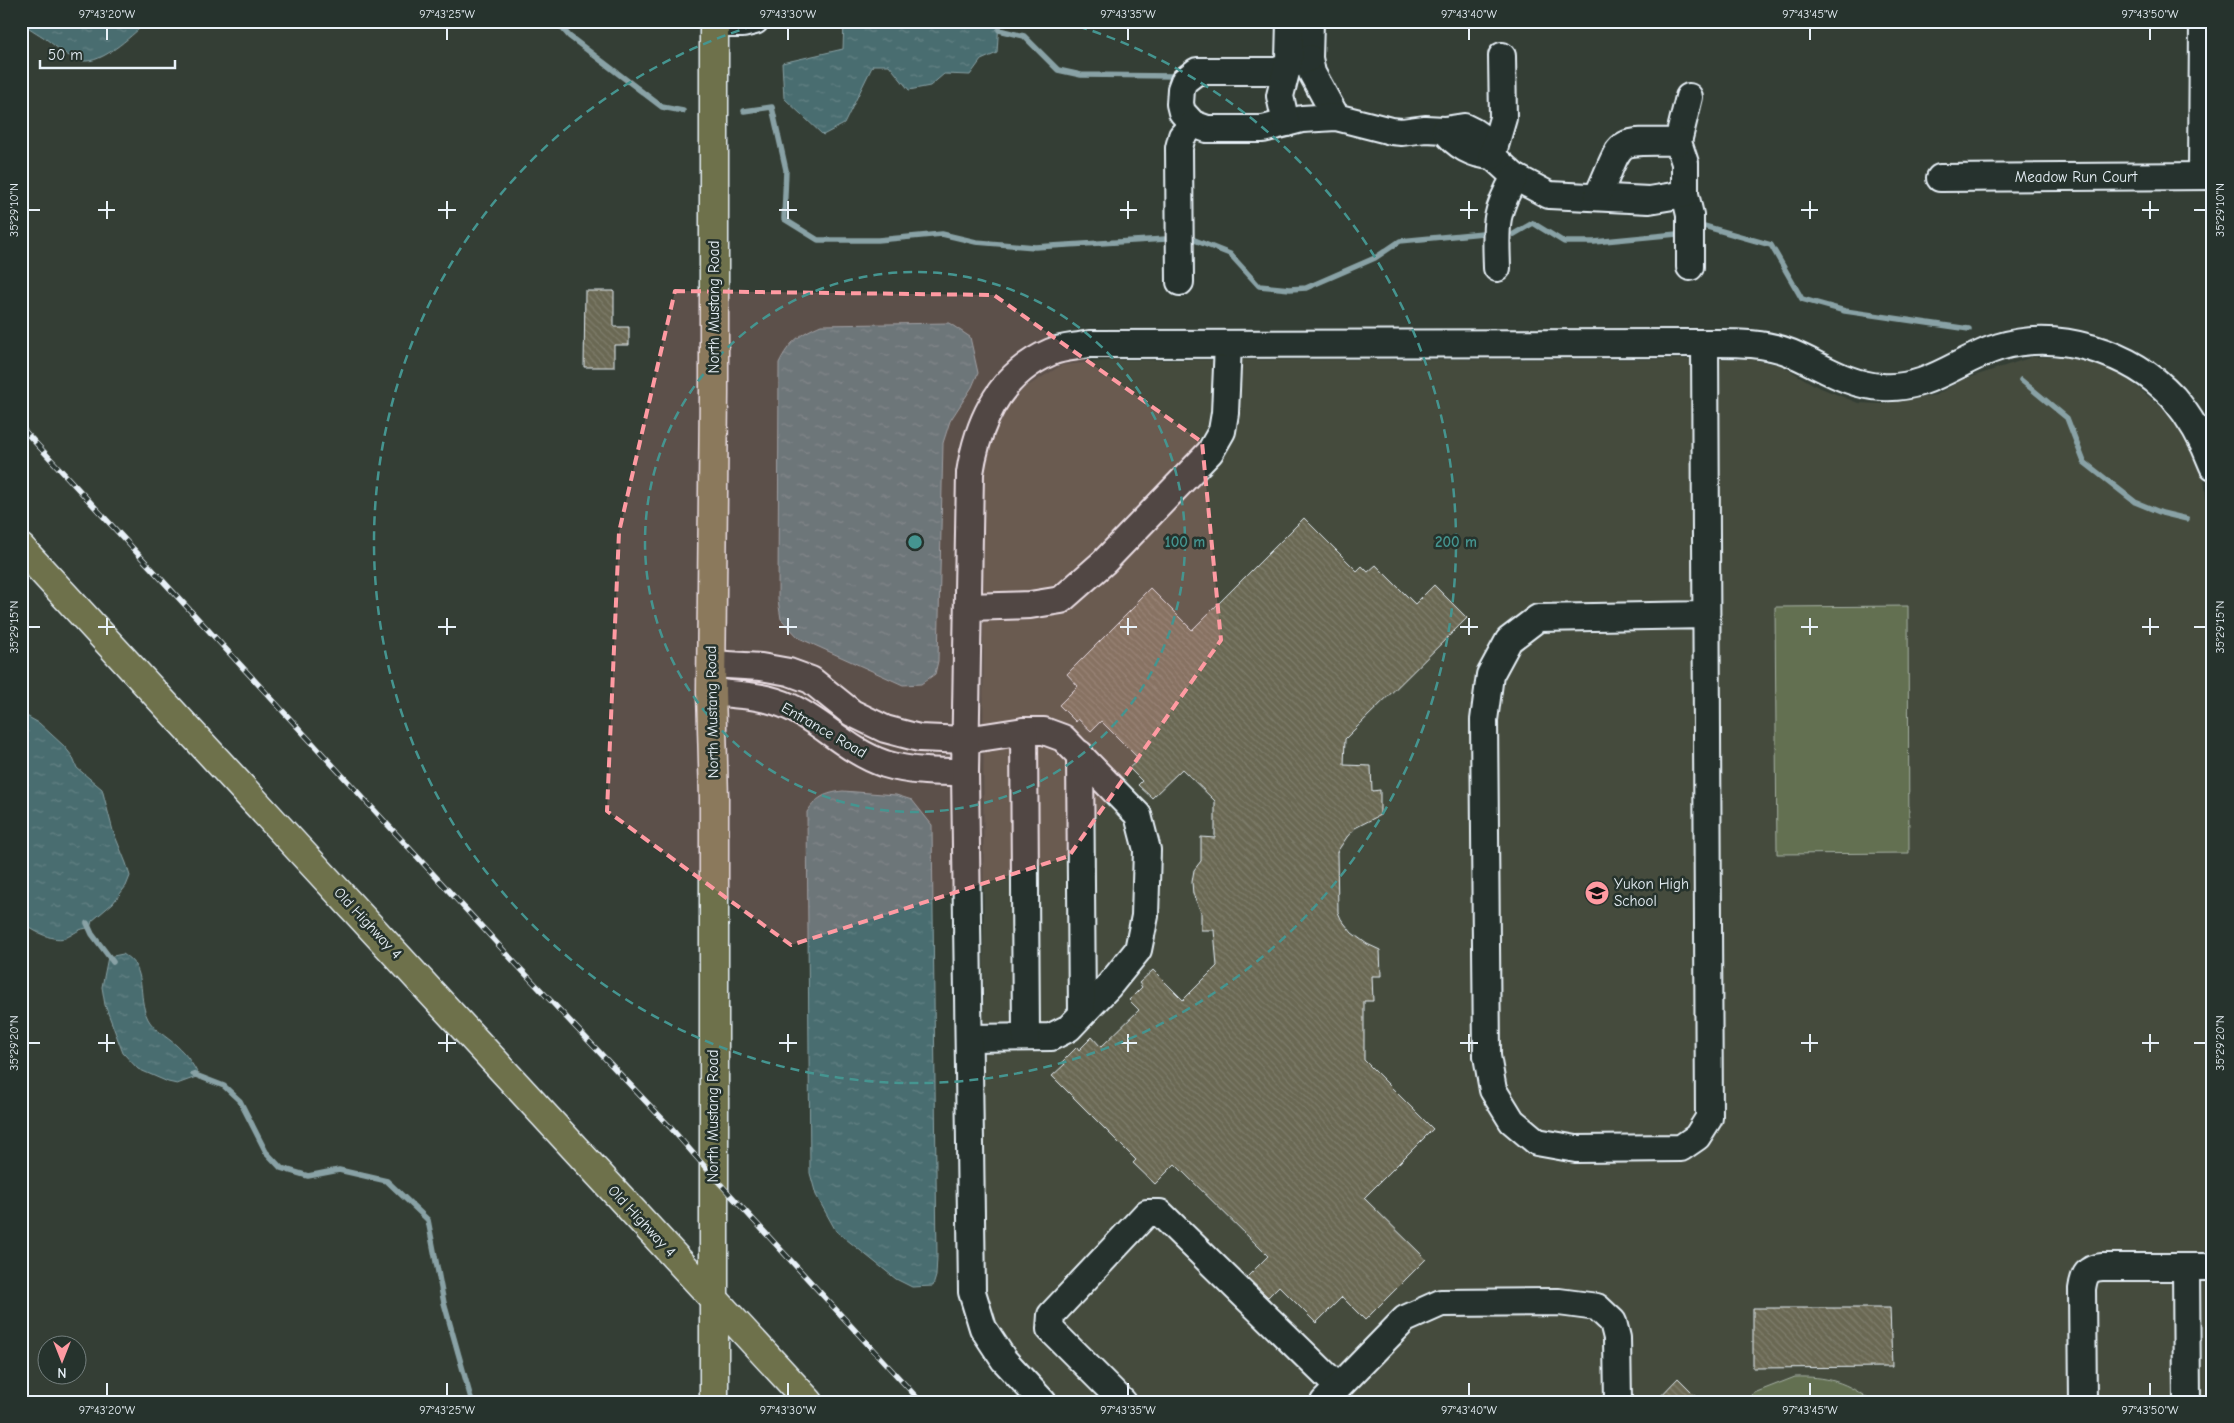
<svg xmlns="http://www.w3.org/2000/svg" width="2234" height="1423" viewBox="0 0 2234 1423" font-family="'Comic Neue',sans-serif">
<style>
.built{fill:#444b3e}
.grass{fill:#637051;stroke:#a6b0a4}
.water{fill:url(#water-ripples);stroke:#89a2a6}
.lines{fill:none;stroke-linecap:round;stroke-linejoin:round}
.stream{stroke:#89a2a6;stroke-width:5.5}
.building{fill:url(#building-back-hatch);stroke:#e8f1f8}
.minor-casing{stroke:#e8f1f8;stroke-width:30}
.major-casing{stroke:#e8f1f8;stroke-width:31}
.minor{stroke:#26332d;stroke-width:26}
.major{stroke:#6e714b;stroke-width:28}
.rail-casing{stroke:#e8f1f8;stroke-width:5.5}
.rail{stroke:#26332d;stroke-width:4;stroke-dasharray:11;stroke-linecap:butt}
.marked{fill:#ff9aa2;fill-opacity:0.2;stroke:#ff9aa2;stroke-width:4;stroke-dasharray:10 6;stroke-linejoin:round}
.ticks{fill:none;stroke:#e8f1f8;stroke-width:2}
.ring{fill:none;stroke:#459590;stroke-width:2.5;stroke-dasharray:9 6}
.labels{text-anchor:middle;stroke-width:5;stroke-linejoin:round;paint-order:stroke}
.street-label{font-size:15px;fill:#e8f1f8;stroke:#26332d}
.poi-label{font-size:15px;fill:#e8f1f8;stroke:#26332d;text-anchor:start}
.centre{fill:#459590;stroke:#26332d;stroke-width:2.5}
.ring-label{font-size:15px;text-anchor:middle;font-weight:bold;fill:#459590;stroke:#26332d;stroke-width:5;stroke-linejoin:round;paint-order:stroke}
.neatline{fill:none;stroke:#e8f1f8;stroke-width:2}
.ticks-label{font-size:12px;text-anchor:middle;fill:#e8f1f8}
</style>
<defs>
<pattern id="water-ripples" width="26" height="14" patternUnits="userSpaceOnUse" patternTransform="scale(1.25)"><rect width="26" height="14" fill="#4a6d70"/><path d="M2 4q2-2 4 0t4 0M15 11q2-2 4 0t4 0" fill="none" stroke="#648285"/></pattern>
<pattern id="building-back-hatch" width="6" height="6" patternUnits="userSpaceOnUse" patternTransform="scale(1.25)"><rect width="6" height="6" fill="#6a6853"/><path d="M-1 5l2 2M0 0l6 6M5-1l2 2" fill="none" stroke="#7f7e6c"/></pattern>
</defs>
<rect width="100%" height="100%" fill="#343e35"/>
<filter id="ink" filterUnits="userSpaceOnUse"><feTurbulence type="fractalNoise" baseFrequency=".02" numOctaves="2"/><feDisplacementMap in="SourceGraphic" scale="10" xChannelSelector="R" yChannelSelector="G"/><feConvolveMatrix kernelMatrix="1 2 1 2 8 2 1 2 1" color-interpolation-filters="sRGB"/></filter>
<g filter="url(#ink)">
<polygon class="built" points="2032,357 2074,357 2123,375 2162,408 2193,447 2204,477 2208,519 2213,1402 1062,1402 1006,1341 988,1306 984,1267 983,466 995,419 1024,388 1062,365 1117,360 1750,359 1781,365 1816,386 1858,403 1882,404 1936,395 1962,380"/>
<g class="grass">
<polygon points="1908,606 1909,853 1777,854 1775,607"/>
<path d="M1795,1377C1826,1376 1848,1382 1872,1402H1743L1754,1393Z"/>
</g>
<g class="water">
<path d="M21,21H148C133,34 107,60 87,61C72,62 57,47 46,39C38,33 27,28 21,21Z"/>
<polygon points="844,21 999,21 997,53 981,60 970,75 944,74 930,86 909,90 889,65 873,65 844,124 823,135 784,98 782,63 843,49"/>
<path d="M949,323L970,337L978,373L972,387L950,421L943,443L938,661L935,674L921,684L903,685L799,638L781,619L778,600L779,363C789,342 800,334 821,325Z"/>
<path d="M21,713L39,723L64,746L72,756L77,768L102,789L113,831L126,863L130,876L126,886L113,903L92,921L90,928C78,928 75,934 65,938C52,942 29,929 21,921Z"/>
<path d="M843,791L896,795L912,800L932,825L937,1257L936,1276L933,1286L912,1287L896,1279L836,1231L816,1195L810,1173L807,812C817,797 825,793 843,791Z"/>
<path d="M123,954C149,969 136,995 148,1019C154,1030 167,1037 176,1045C186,1054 193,1064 199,1076L177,1084L168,1082L138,1069L123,1053L105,1005L102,987L108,957Z"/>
</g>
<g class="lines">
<g class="stream">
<polyline points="556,21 569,36 662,107 683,111"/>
<polyline points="999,30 1024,36 1058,70 1081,75 1174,76"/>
<polyline points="744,111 772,107 786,170 784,219 818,240 878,240 942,234 976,242 1035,247 1166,239"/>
<polyline points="1704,226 1771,245 1802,299 1845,311 1969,329"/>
<polyline points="1514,234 1533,223 1564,242 1594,242 1677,234"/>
<polyline points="1192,239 1230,254 1259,286 1290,289 1306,288 1375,258 1400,241 1483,233"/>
<polyline points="2021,380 2067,418 2084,462 2135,502 2162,513 2187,519"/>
<polyline points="87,923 92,934 113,962"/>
<polyline points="193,1074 224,1086 240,1101 266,1152 281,1168 308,1176 339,1170 387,1181 428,1220 444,1303 472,1402"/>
</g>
</g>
<g class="building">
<polygon points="585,291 614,291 614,327 629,327 629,345 614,345 614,367 584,367"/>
<polygon points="1304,518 1357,571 1362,566 1368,572 1376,565 1415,604 1434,585 1467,618 1345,739 1344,765 1371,766 1372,791 1380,790 1380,815 1355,828 1347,837 1337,852 1338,912 1341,919 1352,933 1367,944 1380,950 1381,976 1372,976 1373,1001 1364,1001 1364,1060 1433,1129 1364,1198 1426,1259 1365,1320 1342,1297 1316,1323 1279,1286 1268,1297 1247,1277 1268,1256 1175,1164 1155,1184 1133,1163 1136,1160 1052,1076 1065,1064 1062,1062 1077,1047 1079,1050 1092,1037 1101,1047 1139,1010 1129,1000 1142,987 1139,983 1153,970 1183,1000 1217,966 1214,930 1201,930 1201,912 1193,894 1192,882 1194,870 1201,861 1201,837 1215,838 1215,801 1182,769 1152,798 1138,785 1142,781 1129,768 1139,759 1101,721 1091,731 1078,719 1076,722 1059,705 1078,686 1067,674 1138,603 1137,601 1150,588 1192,630"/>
<polygon points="1753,1308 1890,1308 1892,1367 1753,1368"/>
<polygon points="1678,1378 1702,1402 1655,1402"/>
</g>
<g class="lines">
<defs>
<g id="minor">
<polyline points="1310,21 1309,58 1312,73 1336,117"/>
<polyline points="714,24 743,24 755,21"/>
<polyline points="1309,58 1276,71 1197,71 1184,81 1181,89 1180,104 1182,112 1193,124 1207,129 1263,129 1302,119 1336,117 1391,131 1402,132 1425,129 1445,130"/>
<polyline points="1689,97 1678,142 1685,163 1685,194 1690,215 1690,267"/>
<polyline points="1286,123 1280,96 1289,60 1290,21"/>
<path d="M1492,156C1473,155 1456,146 1445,130L1464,127L1474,132L1487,141L1492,156L1515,177L1549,195L1649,200L1685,194"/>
<polyline points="1492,156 1503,118 1502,56"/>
<polyline points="2202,176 2203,21"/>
<polyline points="1940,178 2213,176"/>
<path d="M1597,197C1625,138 1609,141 1678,142"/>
<path d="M1497,268C1496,227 1493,215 1515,177"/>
<polyline points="1180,282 1179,148 1182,136 1193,124"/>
<polyline points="1705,343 1709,1118 1697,1137 1681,1148 1576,1149 1537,1142 1512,1121 1493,1090 1487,1056 1484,720 1490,675 1509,640 1538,618 1706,615"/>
<polyline points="968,607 1030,605 1061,600 1104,562 1210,452 1222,431 1225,413 1228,344"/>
<polyline points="711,664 761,667 789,672 811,680 852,713 885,729 919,738 966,740 1024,731 1044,731 1063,738 1138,815 1147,850 1145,916 1138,950 1108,987 1069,1028 1051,1037 969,1038"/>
<path d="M711,692C737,695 765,695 790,707C824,723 847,751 885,764C911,772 939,772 965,772"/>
<polyline points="1024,731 1026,1037"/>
<polyline points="1080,754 1082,1014"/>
<polyline points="2186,1267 2187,1402"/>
<path d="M1043,1402L1004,1360L983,1328L972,1292L965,772L970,473C978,421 1000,374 1051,352C1062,347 1077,347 1089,344L1705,343C1734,343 1764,342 1791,353C1822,366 1847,385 1882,387C1929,390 1957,360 1999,347C2058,329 2131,352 2173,397C2190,417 2204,442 2213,466"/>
<polyline points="1123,1402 1050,1329 1051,1315 1147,1213 1160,1213 1338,1387"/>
<polyline points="1324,1402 1405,1319 1441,1303 1559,1302 1597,1307 1613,1322 1617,1338 1618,1402"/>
<path d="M2083,1402L2082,1289C2084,1275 2087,1268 2102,1267H2213"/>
</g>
<g id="major">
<polyline points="21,548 809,1402"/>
<polyline points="714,1402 714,798 711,692 714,393 714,21"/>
</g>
</defs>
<use href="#minor" class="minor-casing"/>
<use href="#major" class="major-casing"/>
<use href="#minor" class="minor"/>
<use href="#major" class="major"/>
<defs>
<polyline id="rail" points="21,427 517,965 670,1127 713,1176 921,1402"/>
</defs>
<use href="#rail" class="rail-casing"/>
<use href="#rail" class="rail"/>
</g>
</g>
<path class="marked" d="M675,291L994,295L1202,442L1221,640L1069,856L791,945L607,811L619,532Z"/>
<path class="ticks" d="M107,28V40M447,28V40M788,28V40M1128,28V40M1469,28V40M1810,28V40M2150,28V40M107,201V219M447,201V219M788,201V219M1128,201V219M1469,201V219M1810,201V219M2150,201V219M28,210H40M98,210H115M438,210H456M779,210H797M1120,210H1137M1460,210H1478M1801,210H1818M2142,210H2159M2194,210H2206M107,618V635M447,618V635M788,618V635M1128,618V635M1469,618V635M1810,618V635M2150,618V635M28,627H40M98,627H115M438,627H456M779,627H797M1120,627H1137M1460,627H1478M1801,627H1818M2142,627H2159M2194,627H2206M107,1034V1052M447,1034V1052M788,1034V1052M1128,1034V1052M1469,1034V1052M1810,1034V1052M2150,1034V1052M28,1043H40M98,1043H115M438,1043H456M779,1043H797M1120,1043H1137M1460,1043H1478M1801,1043H1818M2142,1043H2159M2194,1043H2206M107,1383V1396M447,1383V1396M788,1383V1396M1128,1383V1396M1469,1383V1396M1810,1383V1396M2150,1383V1396"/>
<g class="ring">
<circle cx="915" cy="542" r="270"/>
<path d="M1064 22A541 541 0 1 1 766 22"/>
</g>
<defs>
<symbol id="school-disc" viewBox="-11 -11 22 22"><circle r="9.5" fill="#ff9aa2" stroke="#26332d"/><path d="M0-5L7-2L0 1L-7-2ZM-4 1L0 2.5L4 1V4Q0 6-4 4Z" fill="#111"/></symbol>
</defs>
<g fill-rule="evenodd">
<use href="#school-disc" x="1583" y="879" width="28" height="28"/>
</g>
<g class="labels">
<g class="street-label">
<text x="2076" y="182">Meadow Run Court</text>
<text transform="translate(714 307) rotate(-90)" y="5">North Mustang Road</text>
<text transform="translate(712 712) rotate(-91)" y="5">North Mustang Road</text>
<text transform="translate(824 730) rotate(30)" y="5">Entrance Road</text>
<text transform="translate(368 923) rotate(47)" y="5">Old Highway 4</text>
<text transform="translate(713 1116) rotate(-90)" y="5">North Mustang Road</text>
<text transform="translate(642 1221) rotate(47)" y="5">Old Highway 4</text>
</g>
<g class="poi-label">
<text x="1614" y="889">Yukon High<tspan x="1614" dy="17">School</tspan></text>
</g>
</g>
<circle cx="915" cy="542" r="8" class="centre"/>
<g class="ring-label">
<text x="1185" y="547">100 m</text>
<text x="1456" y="547">200 m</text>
</g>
<rect width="2234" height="1423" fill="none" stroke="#26332d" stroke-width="55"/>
<g transform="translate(62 1360) rotate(180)"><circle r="24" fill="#26332d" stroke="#747f7e"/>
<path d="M0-4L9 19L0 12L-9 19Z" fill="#ff9aa2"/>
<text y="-8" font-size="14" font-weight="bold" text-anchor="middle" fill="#e8f1f8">N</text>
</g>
<path d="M40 60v8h135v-8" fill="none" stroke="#e8f1f8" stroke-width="2.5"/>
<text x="48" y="60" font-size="15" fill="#e8f1f8" stroke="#26332d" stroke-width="4" paint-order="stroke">50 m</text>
<rect x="28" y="28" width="2178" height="1368" class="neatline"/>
<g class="ticks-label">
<text x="107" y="18">97°43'20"W</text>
<text x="447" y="18">97°43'25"W</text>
<text x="788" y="18">97°43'30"W</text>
<text x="1128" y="18">97°43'35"W</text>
<text x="1469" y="18">97°43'40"W</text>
<text x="1810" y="18">97°43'45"W</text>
<text x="2150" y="18">97°43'50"W</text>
<text transform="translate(2220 210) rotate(-90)" y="4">35°29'10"N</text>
<text transform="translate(14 210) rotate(-90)" y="4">35°29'10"N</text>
<text transform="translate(2220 627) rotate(-90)" y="4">35°29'15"N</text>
<text transform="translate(14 627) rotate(-90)" y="4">35°29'15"N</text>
<text transform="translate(2220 1043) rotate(-90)" y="4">35°29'20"N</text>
<text transform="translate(14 1043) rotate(-90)" y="4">35°29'20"N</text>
<text x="107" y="1414">97°43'20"W</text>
<text x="447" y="1414">97°43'25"W</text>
<text x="788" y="1414">97°43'30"W</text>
<text x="1128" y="1414">97°43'35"W</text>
<text x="1469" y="1414">97°43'40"W</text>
<text x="1810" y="1414">97°43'45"W</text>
<text x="2150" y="1414">97°43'50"W</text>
</g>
</svg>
